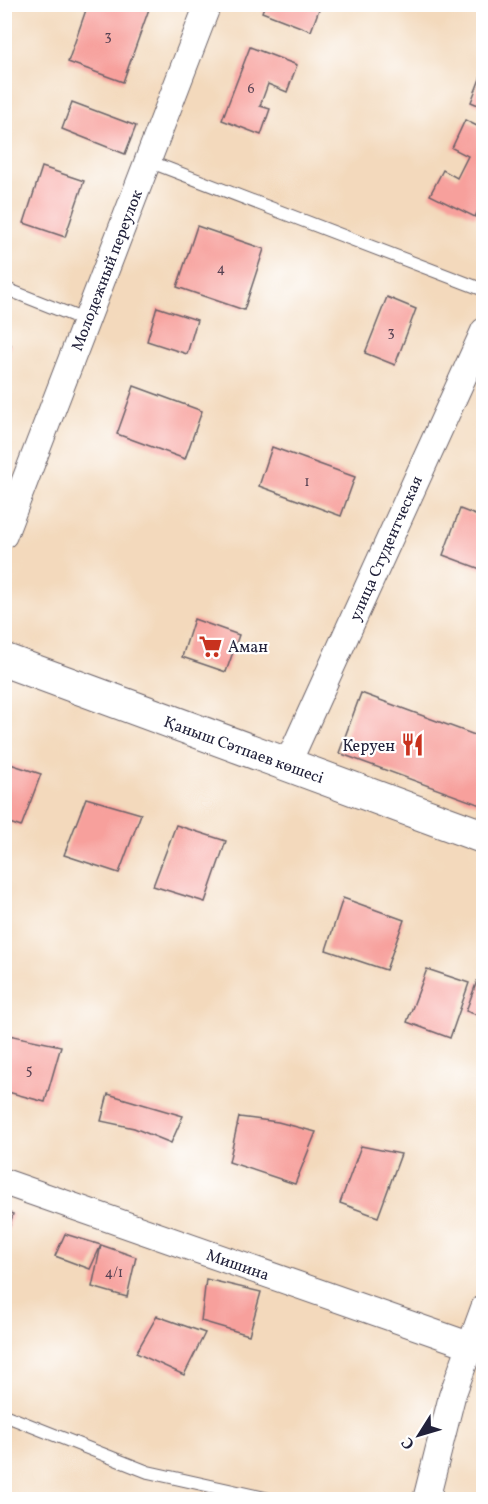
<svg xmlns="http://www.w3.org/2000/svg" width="488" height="1504" viewBox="0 0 488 1504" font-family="Vollkorn,serif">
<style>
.building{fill:#f7a09c}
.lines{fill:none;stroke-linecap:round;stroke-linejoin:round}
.lane-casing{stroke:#6b6268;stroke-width:14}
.street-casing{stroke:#6b6268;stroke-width:28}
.secondary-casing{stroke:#6b6268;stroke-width:35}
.lane{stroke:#fff;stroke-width:12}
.street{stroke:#fff;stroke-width:26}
.secondary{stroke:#fff;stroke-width:33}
.labels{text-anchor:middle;stroke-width:4.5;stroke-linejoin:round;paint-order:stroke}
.number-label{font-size:14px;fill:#574253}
.street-label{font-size:16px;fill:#22223b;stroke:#fff}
.poi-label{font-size:16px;fill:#22223b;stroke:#fff;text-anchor:start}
</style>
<rect width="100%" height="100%" fill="#fff"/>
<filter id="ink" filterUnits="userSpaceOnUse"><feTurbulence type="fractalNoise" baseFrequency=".0167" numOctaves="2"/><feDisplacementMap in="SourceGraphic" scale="12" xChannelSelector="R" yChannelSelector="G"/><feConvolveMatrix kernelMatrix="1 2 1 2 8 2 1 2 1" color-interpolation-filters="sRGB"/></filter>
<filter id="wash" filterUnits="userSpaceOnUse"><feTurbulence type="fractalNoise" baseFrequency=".008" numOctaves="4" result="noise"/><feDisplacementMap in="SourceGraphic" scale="24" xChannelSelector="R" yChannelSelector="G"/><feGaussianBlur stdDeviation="1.35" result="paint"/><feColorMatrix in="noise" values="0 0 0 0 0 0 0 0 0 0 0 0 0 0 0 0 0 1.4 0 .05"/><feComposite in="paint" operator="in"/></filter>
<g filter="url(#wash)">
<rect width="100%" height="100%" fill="#f3d9bc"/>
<g id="blocks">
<g class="building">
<polygon points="88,4 136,4 149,9 123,82 68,62"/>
<polygon points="265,4 321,4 311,31 262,12"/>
<polygon points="250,47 297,65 287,92 268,84 260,106 270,109 261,135 222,120"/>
<polygon points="483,71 483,107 471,102"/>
<polygon points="72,102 136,126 125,154 62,129"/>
<polygon points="465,120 483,129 483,199 475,217 430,195 443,170 457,178 468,156 452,148"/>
<polygon points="42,167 84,181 65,237 24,223"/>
<polygon points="197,226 264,249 244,310 177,287"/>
<polygon points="387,297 416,309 395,365 365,353"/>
<polygon points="157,307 197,320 187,354 147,341"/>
<polygon points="4,343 11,345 5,362 4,362"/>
<polygon points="134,386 202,411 185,459 117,434"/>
<polygon points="272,447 355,477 341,516 259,486"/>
<polygon points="460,509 483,518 483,570 443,555"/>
<polygon points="194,619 239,635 226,672 182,657"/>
<polygon points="361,693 483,738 483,806 339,753"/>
<polygon points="4,762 41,774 21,827 4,821"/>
<polygon points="86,798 141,814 119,873 64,855"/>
<polygon points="176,825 226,841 205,902 153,886"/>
<polygon points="343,898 404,920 386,970 326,950"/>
<polygon points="427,969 469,983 450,1038 407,1022"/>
<polygon points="477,981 483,983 483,1017 466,1011"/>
<polygon points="4,1034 61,1046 45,1102 4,1091"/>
<polygon points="108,1094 183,1116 171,1143 134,1128 101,1121"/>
<polygon points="239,1117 278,1122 316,1132 295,1184 229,1162"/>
<polygon points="361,1146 401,1154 378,1217 340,1203"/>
<polygon points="4,1211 13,1214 5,1241 4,1241"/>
<polygon points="65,1234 101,1245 136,1257 127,1297 92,1287 101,1245 90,1269 55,1256"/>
<polygon points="206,1279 261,1292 249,1335 201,1321"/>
<polygon points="157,1316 205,1333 184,1375 136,1353"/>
</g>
</g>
</g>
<g filter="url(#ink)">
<use href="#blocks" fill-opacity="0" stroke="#6b6268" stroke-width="1.5"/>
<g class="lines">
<defs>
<g id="lane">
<polyline points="148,161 484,290"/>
<polyline points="4,288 87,321"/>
<polyline points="4,1415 148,1472 274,1500"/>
</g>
<g id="street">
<polyline points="4,535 208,4"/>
<polyline points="287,765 484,331"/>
<polyline points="4,1182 472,1346"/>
<polyline points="426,1500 452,1396 484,1308"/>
</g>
<polyline id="secondary" points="4,660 484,837"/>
</defs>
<use href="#lane" class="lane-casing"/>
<use href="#street" class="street-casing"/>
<use href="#secondary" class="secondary-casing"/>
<use href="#lane" class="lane"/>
<use href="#street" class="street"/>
<use href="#secondary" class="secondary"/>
</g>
</g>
<defs>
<symbol id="supermarket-bare" viewBox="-9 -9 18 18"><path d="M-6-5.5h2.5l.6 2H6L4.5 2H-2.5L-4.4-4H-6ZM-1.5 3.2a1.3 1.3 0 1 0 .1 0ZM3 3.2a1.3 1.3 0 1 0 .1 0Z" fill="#c8321e" stroke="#fff" stroke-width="2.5" paint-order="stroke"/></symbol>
<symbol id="restaurant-bare" viewBox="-9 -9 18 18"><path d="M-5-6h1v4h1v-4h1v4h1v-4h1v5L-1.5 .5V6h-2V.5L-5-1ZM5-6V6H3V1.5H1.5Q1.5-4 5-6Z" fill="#c8321e" stroke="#fff" stroke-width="2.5" paint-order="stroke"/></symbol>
</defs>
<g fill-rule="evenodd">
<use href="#supermarket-bare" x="194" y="630" width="33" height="33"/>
<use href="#restaurant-bare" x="396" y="728" width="33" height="33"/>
</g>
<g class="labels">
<g class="number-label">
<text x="108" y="40">3</text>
<text x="251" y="93">6</text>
<text x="221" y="273">4</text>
<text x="391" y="336">3</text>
<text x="307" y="486">1</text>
<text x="29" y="1074">5</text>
<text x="114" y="1277">4/1</text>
</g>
<g class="street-label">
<text transform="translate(106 270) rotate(-69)" y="6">Молодежный переулок</text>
<text transform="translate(385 548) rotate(-66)" y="6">улица Студентческая</text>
<text transform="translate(244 749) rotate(20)" y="6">Қаныш Сәтпаев көшесі</text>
<text transform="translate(238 1264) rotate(19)" y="6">Мишина</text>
</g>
<g class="poi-label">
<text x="228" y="652">Аман</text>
<text x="395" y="751" text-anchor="end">Керуен</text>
</g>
</g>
<rect width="488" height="1504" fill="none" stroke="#fff" stroke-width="24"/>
<g transform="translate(419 1435) rotate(233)" stroke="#ffffff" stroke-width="4.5" paint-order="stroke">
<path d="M0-4.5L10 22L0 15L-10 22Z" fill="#22223b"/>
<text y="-9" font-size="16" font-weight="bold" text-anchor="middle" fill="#22223b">С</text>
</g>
</svg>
